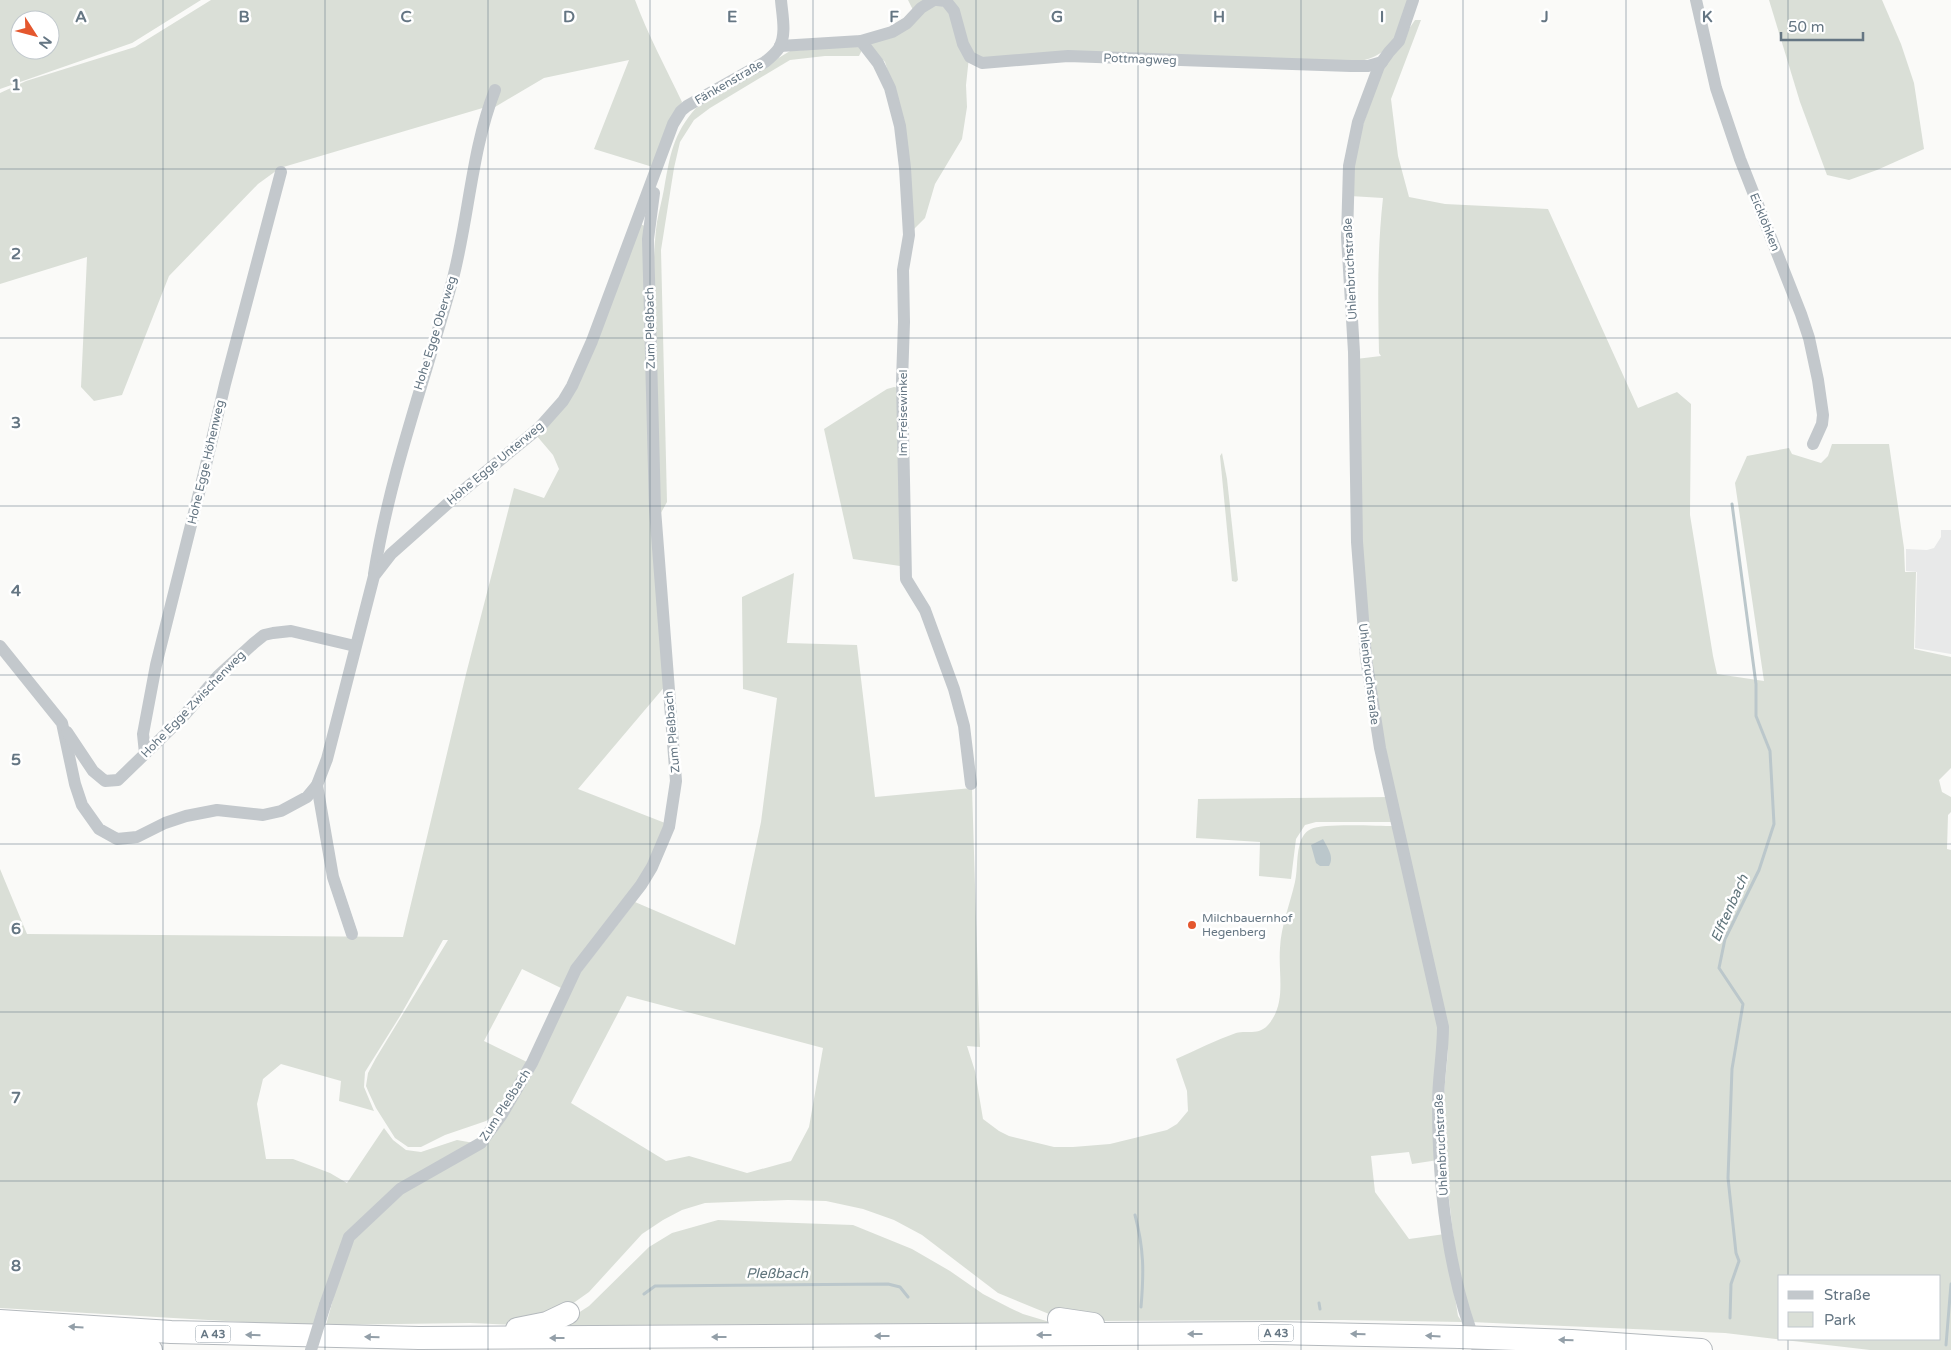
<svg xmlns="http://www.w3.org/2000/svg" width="1951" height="1350" viewBox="0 0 1951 1350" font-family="'Varela Round',sans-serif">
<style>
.built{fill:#e8e9e9}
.green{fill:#dadfd7;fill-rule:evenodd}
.water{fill:#bbc7cb}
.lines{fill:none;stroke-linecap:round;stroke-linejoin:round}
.stream{stroke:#bbc7cb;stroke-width:3}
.motorway-casing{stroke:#b4b9bd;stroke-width:24}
.minor{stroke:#c3c8cc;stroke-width:12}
.motorway{stroke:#fff;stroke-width:22}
.motorway-bridge-casing{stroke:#b4b9bd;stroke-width:24;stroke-linecap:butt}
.minor-bridge{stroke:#c3c8cc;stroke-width:12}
.motorway-bridge{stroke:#fff;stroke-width:22}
.oneway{fill:#939fa8}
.grid{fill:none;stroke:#657683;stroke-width:1;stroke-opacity:0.55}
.poi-dot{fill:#e4572e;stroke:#fff;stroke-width:2}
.labels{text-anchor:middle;stroke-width:5;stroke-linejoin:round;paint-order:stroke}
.shield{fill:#fff;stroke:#939fa8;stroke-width:1}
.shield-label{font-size:11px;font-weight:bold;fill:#657683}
.street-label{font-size:12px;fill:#657683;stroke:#fff}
.poi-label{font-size:12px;fill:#657683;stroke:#fff;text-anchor:start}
.water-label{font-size:14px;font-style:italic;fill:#60757c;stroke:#fff}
.grid-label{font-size:16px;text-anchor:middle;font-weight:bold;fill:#657683;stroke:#fff;stroke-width:5;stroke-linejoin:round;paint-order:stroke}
</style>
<rect width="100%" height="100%" fill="#fafaf8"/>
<polygon class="built" points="1941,530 1951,530 1951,654 1915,648 1917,572 1906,571 1906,549 1927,550 1934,548 1941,537"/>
<g class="green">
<path d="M0,0H201L132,43L0,89ZM20,20H50V50H20Z"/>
<path d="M211,0H635C648,35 666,68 682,102L656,168L594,149L629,60L544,78L495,107H486L280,168L258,184L169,276L122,395L94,401L81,387L87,257L0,284V93L26,81L135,47Z"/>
<path d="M908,0H1410C1399,33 1395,54 1357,62L969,57L966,85L967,107L962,139L935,184L925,218L910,233L904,124L885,62L862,37L875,36L914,12Z"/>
<polygon points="1769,0 1882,0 1901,44 1914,83 1924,149 1877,170 1849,180 1827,175 1800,102"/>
<path d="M1415,20H1421L1391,99L1398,156L1409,197L1445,204L1548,209L1638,408L1677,392L1691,404L1690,515L1713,656L1717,674L1764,681L1735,483L1747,456L1789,448L1792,454L1821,463L1828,456L1832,444H1889L1904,548L1905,572H1916L1914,649L1951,657V768L1939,780L1942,792L1951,797V812L1948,815L1947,849L1951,850V1350H1870L1725,1333L1471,1322L1455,1250L1447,1182L1442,1113L1448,1051L1378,723L1372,656L1365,615L1356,359L1381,356L1379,353C1378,299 1377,252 1383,198L1350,196L1353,154L1383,67ZM1780,1276H1940V1339H1780Z"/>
<path d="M852,46L863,48L859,56H825L790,60L710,108L694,120L680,142L674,168L661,250L667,502L657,520L654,257C655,246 655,234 657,222C659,211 662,200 664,189C670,155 673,134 696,108L790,51Z"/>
<polygon points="640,224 647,227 666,685 578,789 665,823 649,866 561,988 522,969 484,1041 527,1062 496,1114 486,1121 445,1135 421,1147 408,1147 395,1138 376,1108 369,1093 366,1086 368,1073 376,1058 448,940 443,940 400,1016 365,1072 364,1087 374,1111 339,1101 341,1081 281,1064 263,1079 257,1104 266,1159 293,1159 330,1173 347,1183 384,1128 393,1140 406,1150 421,1152 457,1140 474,1143 445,1163 348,1235 313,1326 0,1308 0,869 27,934 403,937 466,674 514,488 544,498 559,469 553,455 536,435 559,413"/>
<polygon points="894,387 899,388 900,566 853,559 824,429 887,389"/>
<polygon points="1222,453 1227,479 1238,580 1236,582 1232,581 1220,456"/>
<path d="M794,573L787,643L857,645L875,797L972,788L980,1047L967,1046L975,1071L983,1119L999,1131L1009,1136L1054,1147H1073L1110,1144L1167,1130L1177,1124L1188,1111L1187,1091L1176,1059C1196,1050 1216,1040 1236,1033C1247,1030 1258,1036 1268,1025C1287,1003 1278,975 1280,948C1281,926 1290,904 1295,882C1298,868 1296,854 1301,840C1303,836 1306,831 1311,829C1322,823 1377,826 1394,826L1439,1014L1438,1160L1412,1164L1409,1152L1371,1156L1375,1192L1409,1239L1445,1234L1458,1316L1462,1322L1343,1320L1095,1321L1049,1314L998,1293L922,1235L894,1220L863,1209L826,1201L788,1200L705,1203L682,1210L663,1220L642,1234L589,1292L565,1309L517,1325L470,1323L326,1325L350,1237L401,1191L483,1145L580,973L635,902L735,945L761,822L777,698L743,689L742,597ZM627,996L823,1048L809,1127L791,1161L747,1173L689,1156L666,1161L571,1103Z"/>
<polygon points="1390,797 1395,822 1316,822 1305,825 1296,839 1291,879 1259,876 1260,842 1196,838 1198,799"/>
<polygon points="718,1220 853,1225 912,1249 950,1271 983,1294 1010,1308 1023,1314 1053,1323 623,1325 550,1327 572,1317 589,1306 649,1247 672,1233"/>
</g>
<path class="water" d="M1323,839C1327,847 1335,857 1329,866H1320L1316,863L1311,845Z"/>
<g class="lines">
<g class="stream">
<path d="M1135,1215C1144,1249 1144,1272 1141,1307"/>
<polyline points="644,1294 655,1286 888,1284 900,1287 908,1297"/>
<polyline points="1319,1303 1320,1309"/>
<polyline points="1730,1318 1731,1284 1739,1261 1736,1253 1728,1178 1732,1069 1743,1004 1719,968 1725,939 1759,870 1774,824 1770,751 1756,716 1756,684 1732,504"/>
<polyline points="1946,1345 1951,1284"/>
</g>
<defs>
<g id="motorway">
<polyline points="1059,1319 1093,1324"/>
<polyline points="0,1321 171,1332 419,1338 1272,1333 1460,1337"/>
<polyline points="517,1329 547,1323 568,1313"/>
<polyline points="1488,1338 1572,1341 1701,1350"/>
<polyline points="0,1340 151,1350"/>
</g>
</defs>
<use href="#motorway" class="motorway-casing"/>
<g class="minor">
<polyline points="937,0 946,1 954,11 963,44 970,57 982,63 1068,56 1351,66 1368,66 1382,62"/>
<path d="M1413,0L1399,41L1389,52L1379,66L1358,122L1349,166L1347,237L1354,352L1357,542L1366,658L1380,748L1443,1027C1443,1053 1438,1078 1438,1103C1438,1184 1448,1275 1478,1350"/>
<polyline points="1696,0 1716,88 1740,159 1801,314 1809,338 1818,380 1823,415 1822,424 1813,444"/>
<polyline points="861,41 878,63 890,88 900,126 905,168 909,235 903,270 904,322 902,381 906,579 925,610 954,689 964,726 971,784"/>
<polyline points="780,46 861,41 892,32 907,23 921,8 934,0"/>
<path d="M374,574C390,474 425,379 452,282C469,219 471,151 495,90"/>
<path d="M0,646L62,723L75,784L82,805L99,829L117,839L137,837L165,823L186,816L217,810L263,815L281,811L307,797L317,785L327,759L374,576L391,554L454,498L539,428L563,401L572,386L592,341L673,124L681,111L687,106L765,62C770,58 776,53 779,48C787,35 782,14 781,0"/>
<polyline points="67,732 93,771 105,781 118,780 181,719 218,676 254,643 264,635 273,633 291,631 355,646"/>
<polyline points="145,753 143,734 156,665 205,469 225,384 281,172"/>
<polyline points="317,785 333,877 352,934"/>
<polyline points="325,1305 349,1237 400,1189 481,1143 501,1116 532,1063 576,969 641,885 652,867 669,827 676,781 655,509 648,239 654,193"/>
</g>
<use href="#motorway" class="motorway"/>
<defs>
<polyline id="motorway-bridge" points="1460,1337 1488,1338"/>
</defs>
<use href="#motorway-bridge" class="motorway-bridge-casing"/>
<polyline class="minor-bridge" points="311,1350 325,1305"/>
<use href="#motorway-bridge" class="motorway-bridge"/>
</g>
<defs><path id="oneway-solid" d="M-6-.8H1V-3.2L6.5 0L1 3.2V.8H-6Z" transform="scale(1.25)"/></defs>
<g class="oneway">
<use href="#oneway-solid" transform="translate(76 1327) rotate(-177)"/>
<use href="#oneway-solid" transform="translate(1195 1334) rotate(180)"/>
<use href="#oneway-solid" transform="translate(1358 1334) rotate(-179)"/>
<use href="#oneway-solid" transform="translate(253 1335) rotate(-179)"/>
<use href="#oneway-solid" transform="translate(1044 1335) rotate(180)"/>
<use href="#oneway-solid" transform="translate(882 1336) rotate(180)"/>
<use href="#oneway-solid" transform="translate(1433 1336) rotate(-177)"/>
<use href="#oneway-solid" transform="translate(372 1337) rotate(-178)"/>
<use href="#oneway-solid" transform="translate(719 1337) rotate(180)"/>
<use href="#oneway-solid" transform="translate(557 1338) rotate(-180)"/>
<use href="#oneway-solid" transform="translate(1566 1340) rotate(-178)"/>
</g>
<path class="grid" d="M163,0V1350M325,0V1350M488,0V1350M650,0V1350M813,0V1350M976,0V1350M1138,0V1350M1301,0V1350M1463,0V1350M1626,0V1350M1788,0V1276M0,169H1951M0,338H1951M0,506H1951M0,675H1951M0,844H1951M0,1012H1951M0,1181H1951M1788,1339V1350"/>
<circle class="poi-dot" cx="1192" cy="925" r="5"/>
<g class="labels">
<g class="shield">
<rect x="1258.5" y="1324.5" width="35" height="17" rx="4"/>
<rect x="195.5" y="1325.5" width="35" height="17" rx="4"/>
</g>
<g class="shield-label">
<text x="1276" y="1337">A 43</text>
<text x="213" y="1338">A 43</text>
</g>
<g class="street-label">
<text transform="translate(1140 59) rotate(2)" y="4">Pottmagweg</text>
<text transform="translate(729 82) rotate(-30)" y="4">Fänkenstraße</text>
<text transform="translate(1765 222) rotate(68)" y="4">Eicklöhken</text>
<text transform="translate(1350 269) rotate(-93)" y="4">Uhlenbruchstraße</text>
<text transform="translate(650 328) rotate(-91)" y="4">Zum Pleßbach</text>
<text transform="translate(435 333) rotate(-73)" y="4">Hohe Egge Oberweg</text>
<text transform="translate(903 413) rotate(-90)" y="4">Im Freisewinkel</text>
<text transform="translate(206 462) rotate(-77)" y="4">Hohe Egge Höhenweg</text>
<text transform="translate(495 463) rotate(-40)" y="4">Hohe Egge Unterweg</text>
<text transform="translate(1369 674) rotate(83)" y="4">Uhlenbruchstraße</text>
<text transform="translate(193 704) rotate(-46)" y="4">Hohe Egge Zwischenweg</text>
<text transform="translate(672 732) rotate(-95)" y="4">Zum Pleßbach</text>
<text transform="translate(505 1105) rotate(-57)" y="4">Zum Pleßbach</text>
<text transform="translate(1441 1145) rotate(-93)" y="4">Uhlenbruchstraße</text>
</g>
<g class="poi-label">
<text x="1202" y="922">Milchbauernhof<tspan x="1202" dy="14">Hegenberg</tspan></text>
</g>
<g class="water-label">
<text transform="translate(1729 908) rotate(-66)" y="5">Elftenbach</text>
<text x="777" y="1278">Pleßbach</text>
</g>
</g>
<g class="grid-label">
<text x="81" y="22">A</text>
<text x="244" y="22">B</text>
<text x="406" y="22">C</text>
<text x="569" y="22">D</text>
<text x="732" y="22">E</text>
<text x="894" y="22">F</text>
<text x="1057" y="22">G</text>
<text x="1219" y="22">H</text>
<text x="1382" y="22">I</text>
<text x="1545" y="22">J</text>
<text x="1707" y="22">K</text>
<text x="16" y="90">1</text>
<text x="16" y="259">2</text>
<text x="16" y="428">3</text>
<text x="16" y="596">4</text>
<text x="16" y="765">5</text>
<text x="16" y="934">6</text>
<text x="16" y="1103">7</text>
<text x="16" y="1271">8</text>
</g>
<rect x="1778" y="1275" width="162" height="65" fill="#ffffff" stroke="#c1c8cd"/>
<rect x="1788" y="1291" width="25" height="8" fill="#c3c8cc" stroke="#c1c8cd"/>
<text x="1824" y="1300" font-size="15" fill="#657683">Straße</text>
<rect x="1788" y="1312" width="25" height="15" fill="#dadfd7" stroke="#c1c8cd"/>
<text x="1824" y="1325" font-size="15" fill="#657683">Park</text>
<g transform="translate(35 35) rotate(126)"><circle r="24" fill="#ffffff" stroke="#c1c8cd"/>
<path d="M0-4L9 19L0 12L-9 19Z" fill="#e4572e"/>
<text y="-8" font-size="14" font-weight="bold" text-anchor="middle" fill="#657683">N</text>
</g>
<path d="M1781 32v8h82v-8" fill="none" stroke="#657683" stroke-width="2.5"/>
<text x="1788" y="32" font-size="15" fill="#657683" stroke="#ffffff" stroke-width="4" paint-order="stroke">50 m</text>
</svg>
